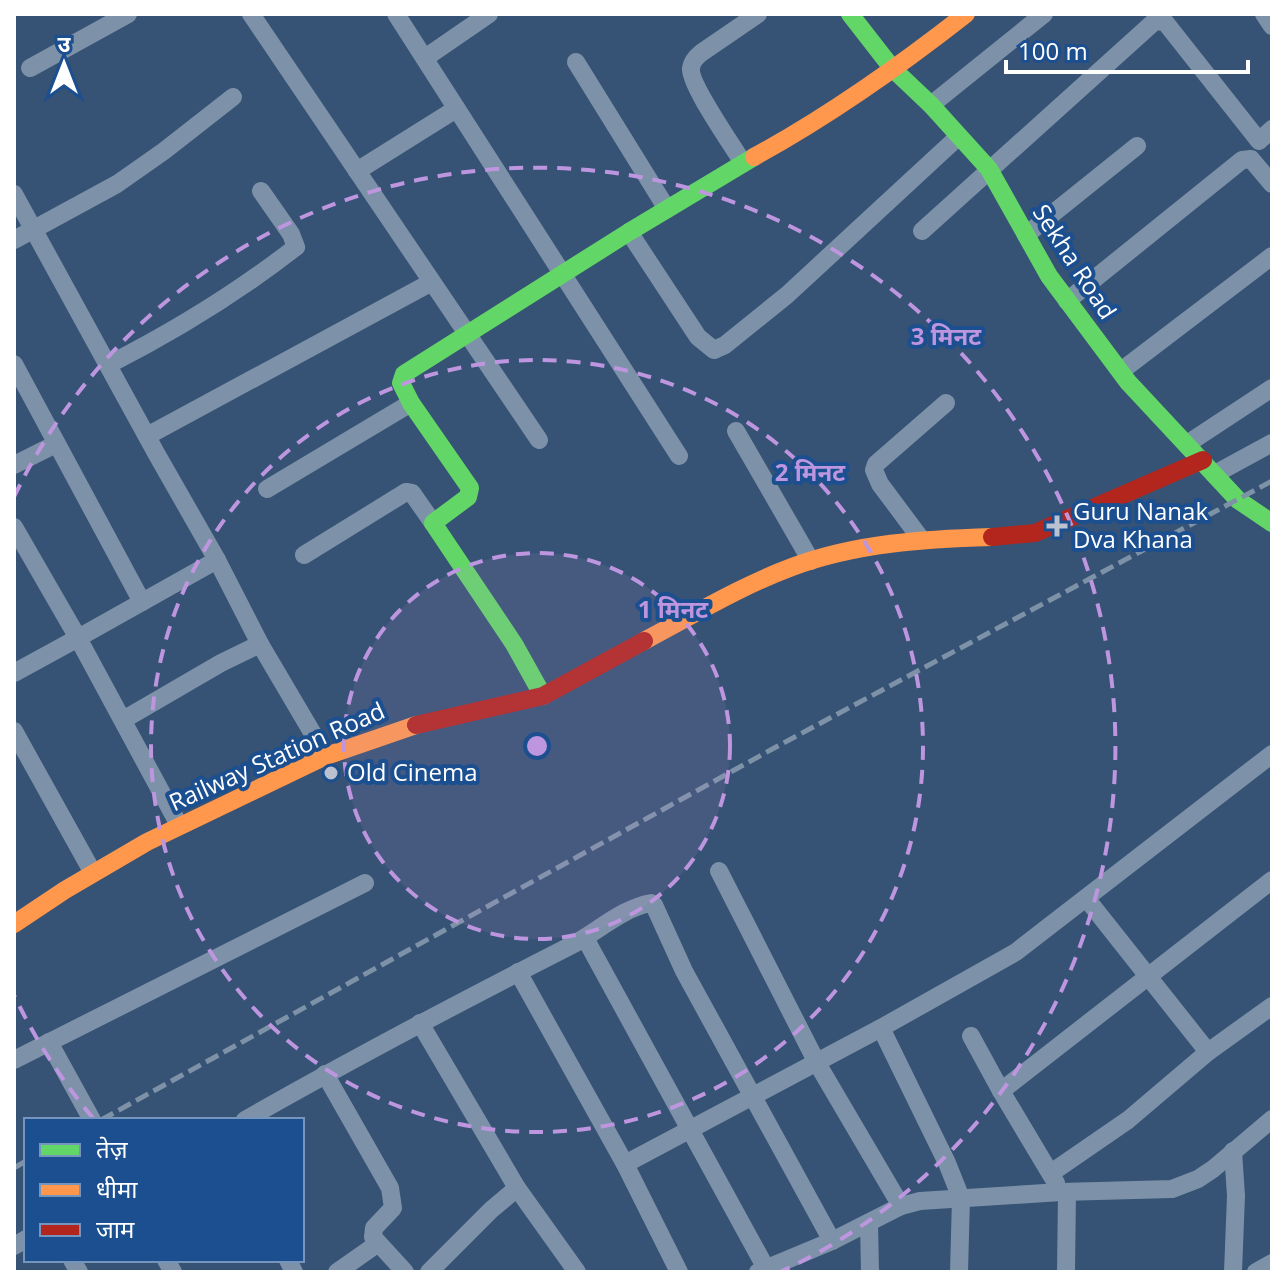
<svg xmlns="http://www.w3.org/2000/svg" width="1286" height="1286" viewBox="0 0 1286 1286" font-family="'Open Sans','Noto Sans Devanagari',sans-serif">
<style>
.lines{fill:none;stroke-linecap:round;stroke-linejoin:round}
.street{stroke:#7d92a8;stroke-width:18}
.fast{stroke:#63d668;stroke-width:18}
.slow{stroke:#ff974d;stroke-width:18}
.jam{stroke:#b3261e;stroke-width:18}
.rail{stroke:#7e92a7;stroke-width:5;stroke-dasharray:14 6;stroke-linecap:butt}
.ring{fill:none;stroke:#bd96df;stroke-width:4;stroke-dasharray:14 10}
.poi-dot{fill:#b9c2ce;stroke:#1b4f8f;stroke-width:3}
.labels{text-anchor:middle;stroke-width:8;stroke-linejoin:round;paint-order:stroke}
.street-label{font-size:24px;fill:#fff;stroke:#1b4f8f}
.poi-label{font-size:24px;fill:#fff;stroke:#1b4f8f;text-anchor:start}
.centre{fill:#bd96df;stroke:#1b4f8f;stroke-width:4}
.ring-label{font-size:24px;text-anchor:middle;font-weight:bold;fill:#bd96df;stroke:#1b4f8f;stroke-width:8;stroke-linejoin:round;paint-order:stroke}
</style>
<rect width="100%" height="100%" fill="#365274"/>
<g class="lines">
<g class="street">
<polyline points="251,14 539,440"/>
<polyline points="396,14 679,456"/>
<polyline points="1264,14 1272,26"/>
<polyline points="425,58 489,14"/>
<polyline points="576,62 667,209"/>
<polyline points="30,68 128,14"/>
<polyline points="931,105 1044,14"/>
<path d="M743,163C733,146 689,84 691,68C692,61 696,57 701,53L758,14"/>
<polyline points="357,171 456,109"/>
<polyline points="14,194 156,453 217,560 260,644"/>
<polyline points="922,231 1155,21 1165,22 1259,141 1272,129"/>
<polyline points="629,232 698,337 714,350 725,345 787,295 958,137"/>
<polyline points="1026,235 1137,146"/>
<polyline points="14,240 117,184 164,151 233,97"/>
<polyline points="1067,301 1242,160 1251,159 1272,184"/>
<polyline points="14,364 142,602"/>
<path d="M108,365C175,331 237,293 296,247L291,234L261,191"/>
<polyline points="1121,371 1272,256"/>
<polyline points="736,431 811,561"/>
<polyline points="147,436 430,283"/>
<polyline points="1187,444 1272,388"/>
<polyline points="14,465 56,444"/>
<polyline points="1215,474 1272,443"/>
<polyline points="267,489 411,403"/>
<polyline points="14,527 78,638 217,560"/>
<polyline points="921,539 880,484 874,470 876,464 946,403"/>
<polyline points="304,555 406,492 412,493 433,523"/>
<polyline points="14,673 78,638 179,825"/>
<polyline points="123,720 221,663 260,644 326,756"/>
<polyline points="14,731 93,873"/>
<polyline points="719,871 817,1063 901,1206"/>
<polyline points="1086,898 1208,1052"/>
<polyline points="585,938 768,1272"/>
<polyline points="518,972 625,1164 679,1272"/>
<polyline points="420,1023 517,1188 577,1272"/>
<polyline points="881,1028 947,1163 961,1198 959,1272"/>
<polyline points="971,1036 1001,1091 1056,1183"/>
<polyline points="49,1042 92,1120"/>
<polyline points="14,1060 365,883"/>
<polyline points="325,1074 390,1188 393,1208 374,1228 373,1237 405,1272"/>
<polyline points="1001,1091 1272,880"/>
<path d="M245,1120C352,1059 460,1002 570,946C596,933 622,908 651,903L654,905L684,971L832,1241"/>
<polyline points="625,1164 881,1028 1016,952 1272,754"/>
<polyline points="1051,1173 1128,1120 1208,1052 1272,1006"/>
<polyline points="869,1223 870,1272"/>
<polyline points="14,1246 26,1239"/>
<polyline points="72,1260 79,1272"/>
<polyline points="166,1260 173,1272"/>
<polyline points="288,1260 294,1272"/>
<polyline points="337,1272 377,1244"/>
<polyline points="429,1272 491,1210 517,1188"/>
<polyline points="758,1272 832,1241 901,1206 920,1201 1061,1192 1172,1189 1198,1179 1213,1169 1272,1119"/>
<polyline points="1066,1272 1067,1192"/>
<polyline points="1233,1272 1236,1196 1233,1151"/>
<polyline points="1256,1272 1272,1263"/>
</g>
<g class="fast">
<polyline points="850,14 892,68 931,105 989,169 1049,276 1128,382 1238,500 1272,523"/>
<polyline points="543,696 514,644 433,523 468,497 470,488 411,403 401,383 404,374 629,232 754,157"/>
</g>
<g class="slow">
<path d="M754,157C827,117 901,65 966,14"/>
<path d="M644,641C693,615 741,586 792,567C856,543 925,539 992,537"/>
<polyline points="14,924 65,890 147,842 326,756 416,725"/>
</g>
<g class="jam">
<polyline points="992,537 1035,533 1203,460"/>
<polyline points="416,725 543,696 644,641"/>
</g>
<g class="rail">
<polyline points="101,1120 776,747 1272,481"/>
<polyline points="14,1168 26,1161"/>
</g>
</g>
<circle cx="537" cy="746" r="193" fill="#bd96df" fill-opacity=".12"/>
<g class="ring">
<circle cx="537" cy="746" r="193"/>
<circle cx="537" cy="746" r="386"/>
<path d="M93 1118A579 579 0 0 1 14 995M14 497A579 579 0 1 1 782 1271"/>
</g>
<g class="poi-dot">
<path d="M1053 514h8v8h8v8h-8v8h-8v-8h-8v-8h8z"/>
<circle cx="331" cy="773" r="8"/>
</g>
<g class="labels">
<g class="street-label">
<text transform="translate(1074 262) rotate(57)" y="8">Sekha Road</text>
<text transform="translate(277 757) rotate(-24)" y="8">Railway Station Road</text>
</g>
<g class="poi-label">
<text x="1073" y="520">Guru Nanak<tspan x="1073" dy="28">Dva Khana</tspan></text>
<text x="347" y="781">Old Cinema</text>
</g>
</g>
<circle cx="537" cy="746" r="12" class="centre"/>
<g class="ring-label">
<text x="946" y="345">3 मिनट</text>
<text x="810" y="481">2 मिनट</text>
<text x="673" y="618">1 मिनट</text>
</g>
<rect width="1286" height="1286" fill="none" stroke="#ffffff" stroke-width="32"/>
<rect x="24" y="1118" width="280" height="144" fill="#1b4f8f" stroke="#7695bc" stroke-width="2"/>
<rect x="40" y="1144" width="40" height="12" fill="#63d668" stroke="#7695bc" stroke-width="2"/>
<text x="96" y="1158" font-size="24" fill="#ffffff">तेज़</text>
<rect x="40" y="1184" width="40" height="12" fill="#ff974d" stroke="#7695bc" stroke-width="2"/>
<text x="96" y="1198" font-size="24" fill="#ffffff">धीमा</text>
<rect x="40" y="1224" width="40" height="12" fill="#b3261e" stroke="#7695bc" stroke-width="2"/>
<text x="96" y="1238" font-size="24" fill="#ffffff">जाम</text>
<g transform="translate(64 64)" stroke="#1b4f8f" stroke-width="6" paint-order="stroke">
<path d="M0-6L14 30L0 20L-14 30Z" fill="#ffffff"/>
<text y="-12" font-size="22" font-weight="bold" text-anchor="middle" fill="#ffffff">उ</text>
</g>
<path d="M1006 60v12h242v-12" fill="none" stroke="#ffffff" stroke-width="4"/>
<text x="1018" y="60" font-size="24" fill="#ffffff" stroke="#1b4f8f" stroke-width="6" paint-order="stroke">100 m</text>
</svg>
